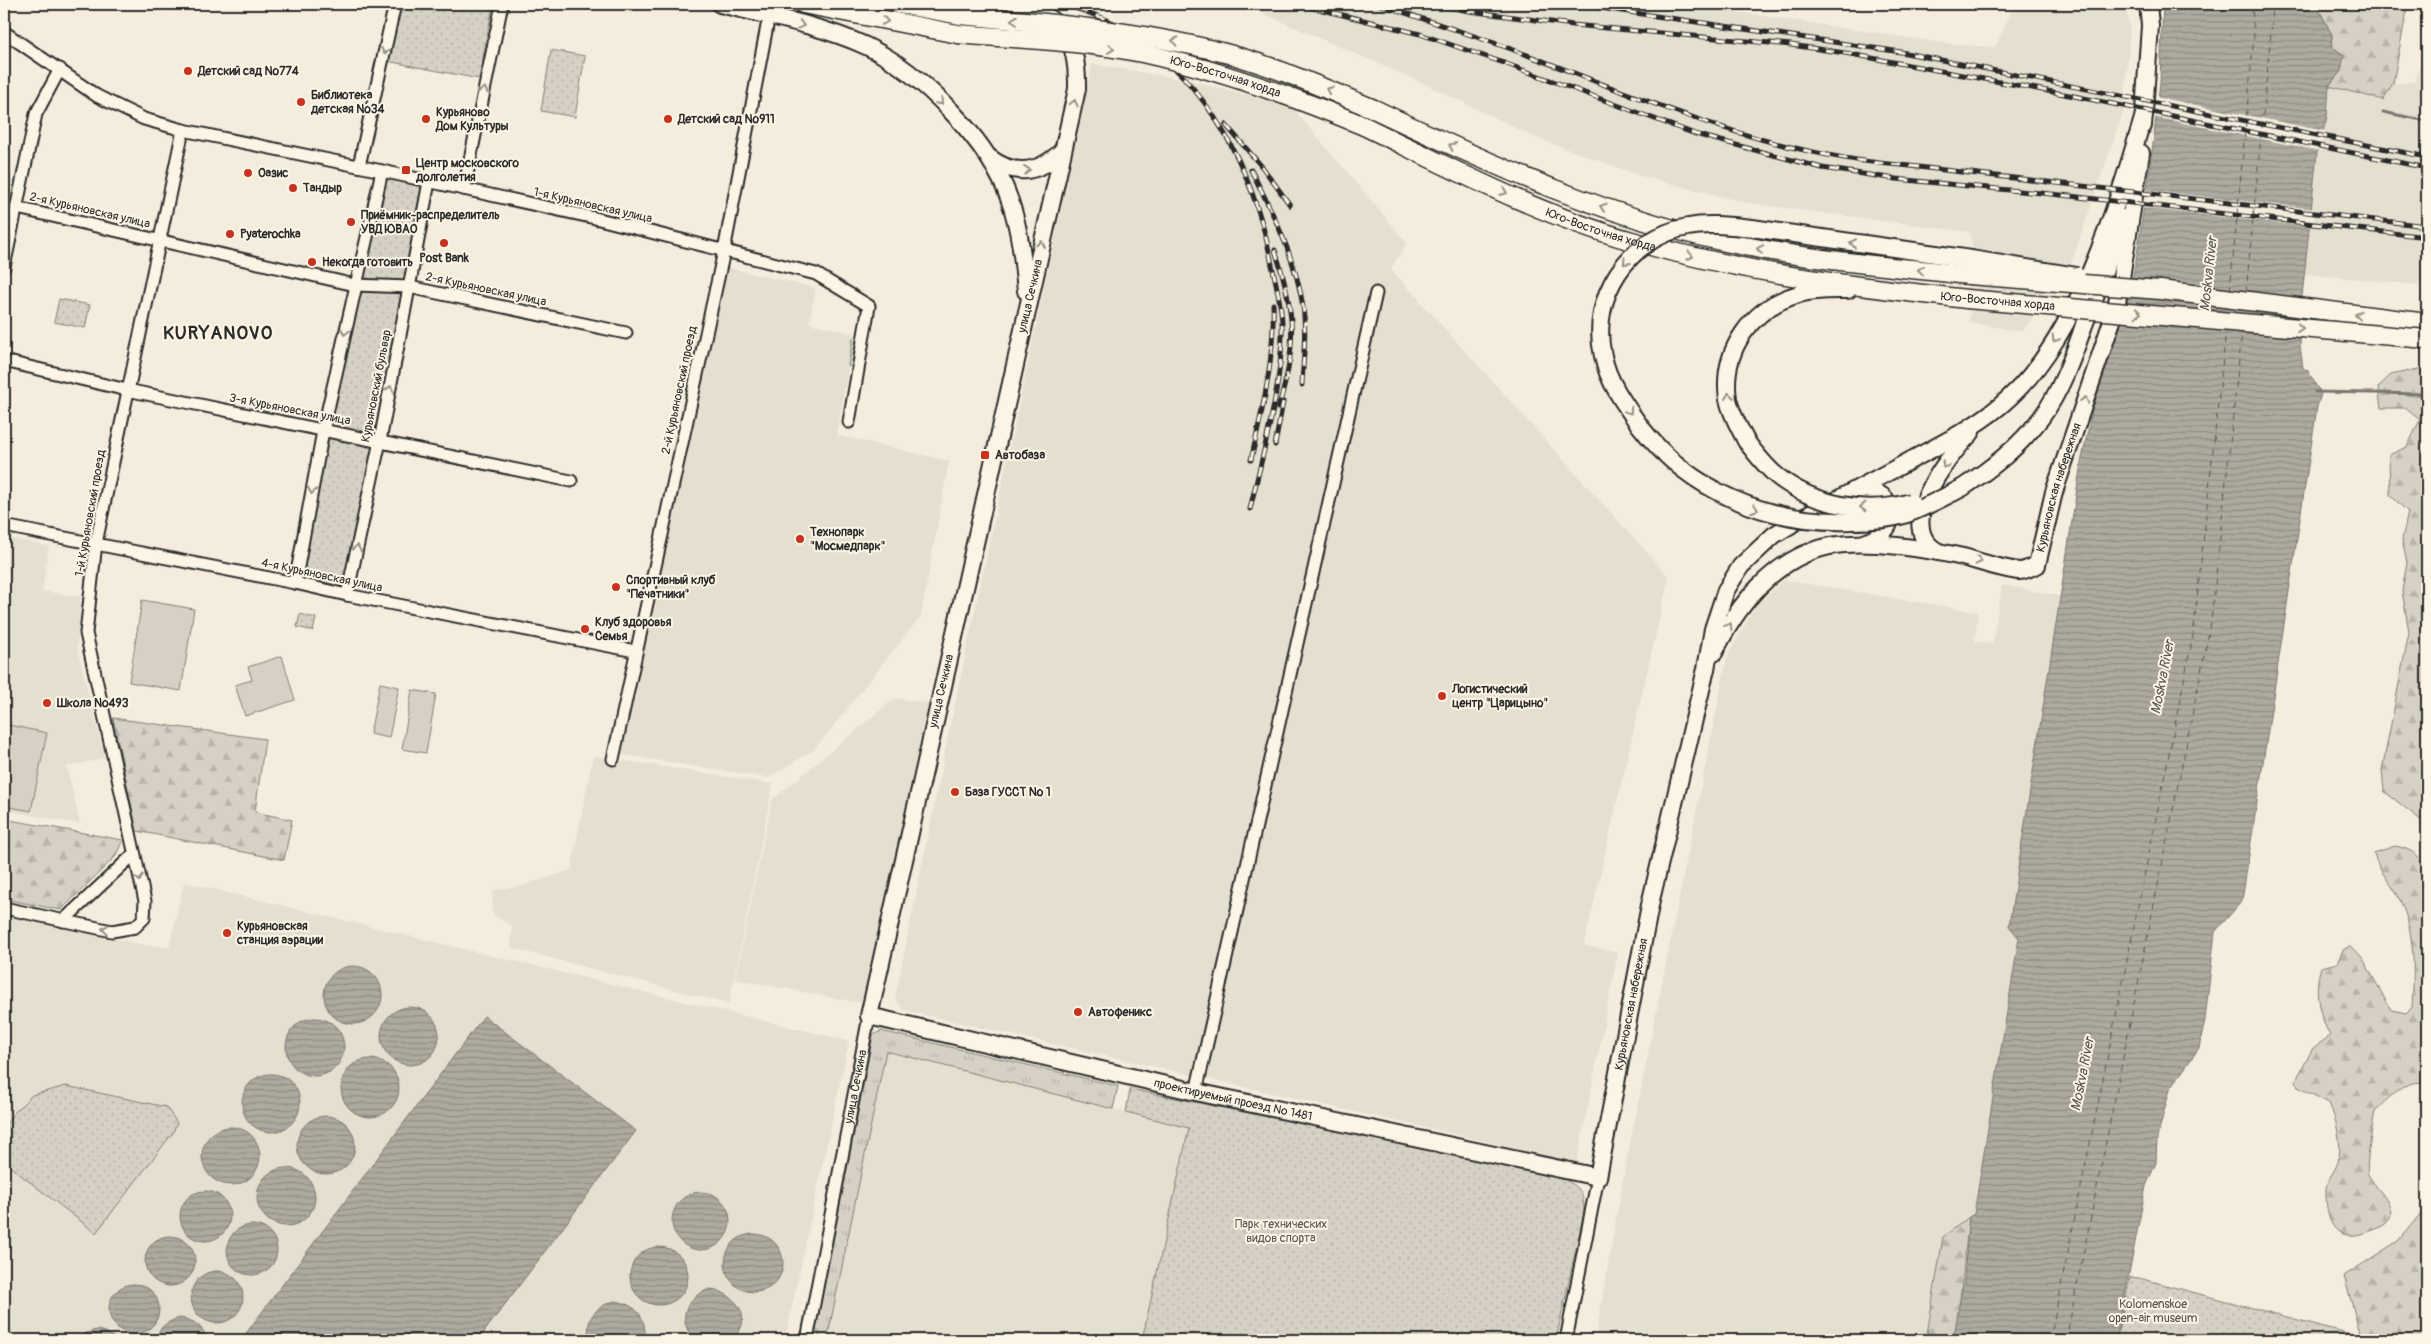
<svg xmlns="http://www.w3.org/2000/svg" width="2431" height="1344" viewBox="0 0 2431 1344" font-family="Pangolin,sans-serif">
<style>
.built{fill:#e5dfd0}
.grass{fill:url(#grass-tufts);stroke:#807e78}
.forest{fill:url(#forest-firs);stroke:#807e78}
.park{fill:url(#park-dots);stroke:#807e78}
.garden{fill:#d6d1c4;stroke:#807e78}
.water{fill:url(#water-rules);stroke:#7a7771}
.pier{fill:#f4edde}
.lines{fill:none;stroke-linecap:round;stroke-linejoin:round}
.stream{stroke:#7a7771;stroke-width:3}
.ferry{stroke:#595754;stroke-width:1;stroke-dasharray:6 5;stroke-linecap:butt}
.street-casing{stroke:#2b2b2b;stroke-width:15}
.secondary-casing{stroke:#2b2b2b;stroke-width:20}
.primary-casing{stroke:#2b2b2b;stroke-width:21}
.street{stroke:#fcf5e5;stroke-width:11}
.secondary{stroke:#fcf5e5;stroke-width:16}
.primary{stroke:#fcf5e5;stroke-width:18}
.rail-casing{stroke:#2b2b2b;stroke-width:5}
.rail{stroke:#fcf5e5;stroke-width:3;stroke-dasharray:9;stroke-linecap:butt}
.secondary-bridge-casing{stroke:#2b2b2b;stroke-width:20;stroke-linecap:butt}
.primary-bridge-casing{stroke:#2b2b2b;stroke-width:21;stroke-linecap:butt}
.secondary-bridge{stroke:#fcf5e5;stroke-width:16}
.primary-bridge{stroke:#fcf5e5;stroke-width:18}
.oneway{stroke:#949088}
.poi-dot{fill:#c8321e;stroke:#fcf5e5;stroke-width:2}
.labels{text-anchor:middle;stroke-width:4;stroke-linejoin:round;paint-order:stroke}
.poi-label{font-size:12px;font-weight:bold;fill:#2b2b2b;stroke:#fcf5e5;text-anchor:start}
.street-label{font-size:12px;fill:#2b2b2b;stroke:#fcf5e5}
.park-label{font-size:12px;fill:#565451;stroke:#fcf5e5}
.water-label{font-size:14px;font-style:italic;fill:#595754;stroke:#fcf5e5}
.district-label{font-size:18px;font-weight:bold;letter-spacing:1px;fill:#2b2b2b;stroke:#fcf5e5}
</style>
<defs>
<pattern id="grass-tufts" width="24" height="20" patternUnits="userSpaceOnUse" patternTransform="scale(1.25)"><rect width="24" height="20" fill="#d6d1c4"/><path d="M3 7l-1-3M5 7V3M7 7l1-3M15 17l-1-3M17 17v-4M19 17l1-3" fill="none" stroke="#b8b4a9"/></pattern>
<pattern id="forest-firs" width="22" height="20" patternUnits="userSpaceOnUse" patternTransform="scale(1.25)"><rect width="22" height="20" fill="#d6d1c4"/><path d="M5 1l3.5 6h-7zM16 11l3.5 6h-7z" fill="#b8b4a9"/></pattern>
<pattern id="park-dots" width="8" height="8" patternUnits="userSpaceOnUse" patternTransform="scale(1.25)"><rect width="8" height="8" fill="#d6d1c4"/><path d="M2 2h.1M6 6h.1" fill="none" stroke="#b8b4a9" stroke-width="1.8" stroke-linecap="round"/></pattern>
<pattern id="water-rules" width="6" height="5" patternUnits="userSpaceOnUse" patternTransform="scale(1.25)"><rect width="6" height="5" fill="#afaaa0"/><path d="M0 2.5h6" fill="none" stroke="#8f8b83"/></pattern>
</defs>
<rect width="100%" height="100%" fill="#f4edde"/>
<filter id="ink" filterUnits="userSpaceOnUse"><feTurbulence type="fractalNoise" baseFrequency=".02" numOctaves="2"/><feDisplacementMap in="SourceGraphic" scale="10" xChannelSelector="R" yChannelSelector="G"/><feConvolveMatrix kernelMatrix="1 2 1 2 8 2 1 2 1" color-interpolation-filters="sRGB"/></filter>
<g filter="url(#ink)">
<g class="built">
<polygon points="1241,4 1684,4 1951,44 1995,47 2015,4 2125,4 2130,29 2124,110 2067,276 2022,332 1969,322 1975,258 1969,232 1747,203 1641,176 1534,137 1425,84"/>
<polygon points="2427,38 2427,280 2419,285 2305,274 2317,153 2330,91 2329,86 2383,100 2393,83 2415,82"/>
<polygon points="1092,64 1193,81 1291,106 1407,243 1391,269 1669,577 1584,945 1618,953 1577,1162 903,1010 895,998 951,722"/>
<polygon points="725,267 816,288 809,323 854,334 837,435 949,461 921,616 814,750 768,778 617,754"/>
<polygon points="4,537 49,546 42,591 81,597 77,648 105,758 67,767 80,824 4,810"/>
<polygon points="1784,580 1978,612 1975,641 1992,644 2002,585 2061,596 2009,926 2019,938 1974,1214 1943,1237 1926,1340 1595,1340 1623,1179 1727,657 1756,605"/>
<polygon points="895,698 934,704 866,1004 735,979 772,800"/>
<polygon points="593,756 773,784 729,1004 511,948 512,926 492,914 493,890 521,886 571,870"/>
<polygon points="184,882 849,1041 785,1340 4,1340 4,916 145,945 169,947"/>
<polygon points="885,1051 1189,1128 1142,1340 827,1340"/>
</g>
<polygon class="grass" points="881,1031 1118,1086 1113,1109 886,1051 827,1340 821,1340 816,1328 873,1035"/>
<g class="forest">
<polygon points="2316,4 2408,4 2393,83 2383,100 2329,86 2341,71 2331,46 2332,35"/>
<polygon points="2427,367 2427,825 2384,791 2382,770 2409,632 2402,591 2407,563 2402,540 2408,512 2390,495 2389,455 2407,447 2420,420 2405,408 2381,408 2378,387 2391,375"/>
<polygon points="113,718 265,739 255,812 292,820 284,860 137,831"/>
<polygon points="4,819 123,840 115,857 61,910 4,899"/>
<path d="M2395,846C2419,851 2417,856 2427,877V1091L2423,1083C2405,1079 2387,1100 2375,1111C2373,1122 2365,1167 2368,1174C2375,1190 2404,1209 2384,1225C2379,1228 2372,1230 2367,1232C2335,1244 2326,1222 2326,1193C2325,1180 2334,1174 2338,1162C2343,1145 2336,1119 2329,1103L2298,1087L2296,1080L2313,1048L2330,1036C2319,1014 2313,992 2321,967L2337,963L2343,950L2350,946L2362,957L2391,1010L2406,1013L2412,1008C2414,971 2416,935 2400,900C2392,883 2378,872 2374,853Z"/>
<polygon points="2427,1206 2427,1340 2362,1340 2344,1276 2398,1241"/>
<polygon points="1969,1217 1958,1318 1953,1340 1926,1340 1943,1237"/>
</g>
<g class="park">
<polygon points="398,4 493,4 479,79 387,61"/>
<polygon points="551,50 585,56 575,117 541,111"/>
<polygon points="385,175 424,183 405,282 361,281"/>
<polygon points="359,290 404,292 376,436 327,427"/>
<polygon points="59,299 90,305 85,328 54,322"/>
<polygon points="853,338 860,339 854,368 848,366"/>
<polygon points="326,437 373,445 344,587 300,576"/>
<polygon points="300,614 316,618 313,631 297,627"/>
<polygon points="66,1086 166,1107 177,1123 172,1134 96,1233 4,1162 4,1128 13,1114 32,1095"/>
<path d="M1130,1089L1554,1175C1576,1185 1584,1186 1584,1212L1556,1340H1142L1189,1128L1126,1112Z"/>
<polygon points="2130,1277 2139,1278 2374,1340 2116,1340"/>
</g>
<g class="garden">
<polygon points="142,600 194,609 181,691 129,682"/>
<polygon points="282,656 295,700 245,716 235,685 252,680 248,667"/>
<polygon points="380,683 399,687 389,738 370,734"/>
<polygon points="412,690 436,694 426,753 402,749"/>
<polygon points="4,724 47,733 31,811 4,806"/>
</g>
<g class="water">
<polygon points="2163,4 2316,4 2332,35 2331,46 2344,55 2341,71 2329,86 2327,117 2317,153 2301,306 2300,346 2303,368 2308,371 2321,394 2317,407 2242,901 2215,932 2205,1020 2199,1048 2170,1089 2157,1138 2156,1163 2146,1186 2116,1340 1953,1340 1964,1279 1969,1217 1974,1214 2019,938 2009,926 2081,463 2094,402 2127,303 2136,261 2153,144 2160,82"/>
<circle cx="353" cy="995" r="29"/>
<circle cx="410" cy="1036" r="29"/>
<polygon points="484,1016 636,1131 478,1340 241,1340"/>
<circle cx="315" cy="1047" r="29"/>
<circle cx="370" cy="1088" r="29"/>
<circle cx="271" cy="1103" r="29"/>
<circle cx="326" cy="1145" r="29"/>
<circle cx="231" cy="1156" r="29"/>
<circle cx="286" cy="1197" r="29"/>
<circle cx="205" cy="1216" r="25"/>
<circle cx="701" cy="1221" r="29"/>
<circle cx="252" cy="1250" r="25"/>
<circle cx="754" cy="1263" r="29"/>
<circle cx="170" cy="1261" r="25"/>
<circle cx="659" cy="1276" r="29"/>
<circle cx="217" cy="1297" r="26"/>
<circle cx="134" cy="1309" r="25"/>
<path d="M711,1289C737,1293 756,1321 731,1340H695C675,1320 686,1295 711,1289Z"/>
<path d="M615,1301C636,1304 648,1318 644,1340H590C584,1320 595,1306 615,1301Z"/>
<path d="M180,1318C194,1320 203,1326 207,1340H156C158,1327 168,1321 180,1318Z"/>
<polygon points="96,1330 106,1332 117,1340 77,1340 86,1333"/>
</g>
<g class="pier">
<polygon points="2156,97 2325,131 2320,151 2154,117"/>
<polygon points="2145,190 2315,209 2313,227 2142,208"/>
</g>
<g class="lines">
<g class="stream">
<polyline points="2383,112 2427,121"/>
<polyline points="2315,392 2427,394"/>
</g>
<g class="ferry">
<polyline points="2230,291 2254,36 2252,4"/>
<polyline points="2246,292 2272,22 2271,4"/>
<polyline points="2050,1340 2193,636 2226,330"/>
<polyline points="2066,1340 2211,622 2242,331"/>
</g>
<defs>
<g id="street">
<polyline points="4,32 97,96 144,119 183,130 382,171 595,218 816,274 869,306 849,422"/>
<polyline points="359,166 395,4"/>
<polyline points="464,189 502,4"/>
<polyline points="17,208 355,285 409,287 626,333"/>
<polyline points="4,267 36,114 60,69"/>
<polyline points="4,361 127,390 571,481"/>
<polyline points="4,526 295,583 347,595 635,651"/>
<polyline points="295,583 323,431 382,171"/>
<polyline points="347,595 380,441 429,182"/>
<polyline points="613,759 724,251 767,26"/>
<polyline points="4,908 112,931 135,927 144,918 145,901 86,633 96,543 183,130"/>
<polyline points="63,921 134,854"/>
<polyline points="1196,1092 1376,293"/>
<path id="s1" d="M807,1340L869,1016"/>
<polyline points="1566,1340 1598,1177"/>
</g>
<g id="secondary">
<path d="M720,4C768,16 820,25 866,46C921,72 991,143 1010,201C1020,230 1023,261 1026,291"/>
<path id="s2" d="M1015,4C1064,16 1078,39 1077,89L869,1016L1196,1092L1598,1177L1651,900L1706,669L1713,629L1726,590L1741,566L1774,535L1797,521C1836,500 1876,479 1915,458C1947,441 1983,423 2010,397C2080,333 2117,204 2144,115"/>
<polyline points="2143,126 2150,26 2148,4"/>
<path d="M990,158C1016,178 1041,172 1063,150"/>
<polyline points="1752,228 1971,259"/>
<path d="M1746,441C1739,427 1731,414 1728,399C1721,350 1752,307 1799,294C1815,289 1832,290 1848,290"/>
<path d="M1962,488C1992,468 2019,447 2041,418C2061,391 2073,357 2084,325C2098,290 2111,254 2122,218"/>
<path d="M1855,493C1891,480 1909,530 1864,543"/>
<path d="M1939,552C1891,529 1948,456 1971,433"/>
<path id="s3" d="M1714,653C1737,605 1775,557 1830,546C1867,539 1927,549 1963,557C1981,562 2001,569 2019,571C2025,571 2031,567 2037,565L2054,492L2116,309L2141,153"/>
</g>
<g id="primary">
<polyline points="803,4 958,34"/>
<polyline points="899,4 960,15"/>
<path d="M1374,109C1494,166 1614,221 1745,246C1819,261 1894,267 1969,275"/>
<path id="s4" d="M1364,126C1451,168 1539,215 1632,241C1745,273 1851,286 1967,299"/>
<polyline points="2160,290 2427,323"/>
</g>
</defs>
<use href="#street" class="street-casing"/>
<use href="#secondary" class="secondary-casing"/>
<use href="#primary" class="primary-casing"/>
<use href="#street" class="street"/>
<use href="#secondary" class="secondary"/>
<use href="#primary" class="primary"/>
<defs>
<g id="rail">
<path d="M1062,4C1086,11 1113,20 1134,35C1210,86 1251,168 1270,255C1274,277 1281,300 1282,322C1284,379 1263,453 1250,509"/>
<polyline points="1298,4 1420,34 1504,63 1695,134 1822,168 1896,179 2061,195 2427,237"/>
<path d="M1378,4C1423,19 1469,34 1514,50C1639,97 1766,155 1901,165L2427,226"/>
<polyline points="1432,4 1469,11 1573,25 1791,45 1845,53 2069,95 2427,168"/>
<polyline points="1574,4 1901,52 2427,157"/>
<polyline points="1226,125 1263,168 1290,205"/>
<path d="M1251,170C1273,213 1296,259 1303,307C1307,332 1303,360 1302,385"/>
<path d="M1275,250C1295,311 1298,346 1278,408"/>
<polyline points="1275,445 1283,402"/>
<path d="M1251,460C1263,408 1275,357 1273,304"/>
</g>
</defs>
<use href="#rail" class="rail-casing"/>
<use href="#rail" class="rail"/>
<defs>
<g id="secondary-bridge">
<path d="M1752,228C1731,226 1709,223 1688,227C1628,237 1589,298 1603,356C1608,382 1625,405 1640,426C1690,492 1770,524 1851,521C1870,521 1889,520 1907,514C1926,507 1944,497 1962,488"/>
<polyline points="1971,259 2077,276"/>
<path d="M1746,441C1755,453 1765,466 1777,476C1813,505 1866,515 1911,502"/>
</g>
<g id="primary-bridge">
<path d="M960,15C1047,23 1132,30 1217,51C1271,64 1323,88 1374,109"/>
<path id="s5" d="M958,34C1019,39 1082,41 1142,53C1219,70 1292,96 1364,126"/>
<polyline points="1969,275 2160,290"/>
<polyline points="1967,299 2427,339"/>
</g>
</defs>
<use href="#secondary-bridge" class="secondary-bridge-casing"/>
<use href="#primary-bridge" class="primary-bridge-casing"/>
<use href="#secondary-bridge" class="secondary-bridge"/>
<use href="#primary-bridge" class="primary-bridge"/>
</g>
<defs><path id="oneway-chevron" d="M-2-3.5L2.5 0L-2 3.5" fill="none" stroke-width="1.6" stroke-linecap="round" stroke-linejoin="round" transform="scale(1.25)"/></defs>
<g class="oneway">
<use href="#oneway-chevron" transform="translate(1014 20) rotate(-175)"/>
<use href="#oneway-chevron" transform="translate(885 21) rotate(10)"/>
<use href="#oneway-chevron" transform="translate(801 25) rotate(15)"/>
<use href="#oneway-chevron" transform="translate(1175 41) rotate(-168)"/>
<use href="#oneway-chevron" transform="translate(1111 49) rotate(8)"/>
<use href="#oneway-chevron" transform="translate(385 51) rotate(102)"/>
<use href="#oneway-chevron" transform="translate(484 90) rotate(-78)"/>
<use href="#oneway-chevron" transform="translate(1329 90) rotate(-157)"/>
<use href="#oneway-chevron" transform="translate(940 102) rotate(46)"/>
<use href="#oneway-chevron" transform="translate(1074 103) rotate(-77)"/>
<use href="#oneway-chevron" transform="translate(1452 146) rotate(-155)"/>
<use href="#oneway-chevron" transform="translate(1027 170) rotate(-7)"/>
<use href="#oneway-chevron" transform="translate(1504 192) rotate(24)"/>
<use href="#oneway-chevron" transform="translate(1603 207) rotate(-162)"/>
<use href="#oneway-chevron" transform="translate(1853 243) rotate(-172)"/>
<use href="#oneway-chevron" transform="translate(1041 244) rotate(-78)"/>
<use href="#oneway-chevron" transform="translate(1760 249) rotate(-170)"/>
<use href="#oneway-chevron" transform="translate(1690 256) rotate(14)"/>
<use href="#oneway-chevron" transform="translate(1626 262) rotate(132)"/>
<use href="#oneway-chevron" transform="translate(1921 270) rotate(-174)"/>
<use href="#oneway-chevron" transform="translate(2138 313) rotate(5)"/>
<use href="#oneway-chevron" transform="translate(2358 315) rotate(-173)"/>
<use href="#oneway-chevron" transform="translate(2300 328) rotate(5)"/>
<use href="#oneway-chevron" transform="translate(345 332) rotate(103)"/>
<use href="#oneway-chevron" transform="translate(2055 339) rotate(122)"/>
<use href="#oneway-chevron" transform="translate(390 389) rotate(-79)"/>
<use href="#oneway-chevron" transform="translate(1729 396) rotate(-97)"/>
<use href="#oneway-chevron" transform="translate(2085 400) rotate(-71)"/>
<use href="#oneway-chevron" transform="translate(1629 411) rotate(56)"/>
<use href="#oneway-chevron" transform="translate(1945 465) rotate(122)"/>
<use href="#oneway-chevron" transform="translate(312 491) rotate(100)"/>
<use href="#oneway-chevron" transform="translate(1863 507) rotate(-180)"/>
<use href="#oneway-chevron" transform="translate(1755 509) rotate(20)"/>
<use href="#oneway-chevron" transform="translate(357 548) rotate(-78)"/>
<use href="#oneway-chevron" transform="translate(1979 561) rotate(13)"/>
<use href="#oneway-chevron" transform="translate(1729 626) rotate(-60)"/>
<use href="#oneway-chevron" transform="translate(139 878) rotate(78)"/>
<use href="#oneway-chevron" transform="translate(105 929) rotate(-171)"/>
</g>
</g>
<g class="poi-dot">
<circle cx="188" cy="71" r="5"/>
<circle cx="301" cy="102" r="5"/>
<circle cx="426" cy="119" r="5"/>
<circle cx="668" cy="119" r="5"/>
<rect x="401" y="165" width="10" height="10" rx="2.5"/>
<circle cx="248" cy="173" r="5"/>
<circle cx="293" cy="188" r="5"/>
<circle cx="351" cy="222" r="5"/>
<circle cx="230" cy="234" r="5"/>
<circle cx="444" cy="243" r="5"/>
<circle cx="312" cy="262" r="5"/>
<rect x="980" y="450" width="10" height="10" rx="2.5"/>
<circle cx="800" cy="539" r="5"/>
<circle cx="616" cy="587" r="5"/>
<circle cx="585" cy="629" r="5"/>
<circle cx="1442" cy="696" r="5"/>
<circle cx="47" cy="703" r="5"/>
<circle cx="955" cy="792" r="5"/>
<circle cx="227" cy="933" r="5"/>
<circle cx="1078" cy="1012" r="5"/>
</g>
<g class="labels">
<g class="poi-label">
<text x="198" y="75">Детский сад №774</text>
<text x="311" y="99">Библиотека<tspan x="311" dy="14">детская №34</tspan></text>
<text x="436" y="116">Курьяново<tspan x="436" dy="14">Дом Культуры</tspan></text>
<text x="678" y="123">Детский сад №911</text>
<text x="416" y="167">Центр московского<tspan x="416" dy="14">долголетия</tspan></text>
<text x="258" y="177">Оазис</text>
<text x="303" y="192">Тандыр</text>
<text x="361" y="219">Приёмник-распределитель<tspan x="361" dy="14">УВД ЮВАО</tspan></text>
<text x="240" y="238">Pyaterochka</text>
<text x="444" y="262" text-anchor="middle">Post Bank</text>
<text x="322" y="266">Некогда готовить</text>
<text x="995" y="459">Автобаза</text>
<text x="810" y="536">Технопарк<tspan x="810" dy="14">"Мосмедпарк"</tspan></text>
<text x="626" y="584">Спортивный клуб<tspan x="626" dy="14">"Печатники"</tspan></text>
<text x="595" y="626">Клуб здоровья<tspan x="595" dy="14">Семья</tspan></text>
<text x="1452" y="693">Логистический<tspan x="1452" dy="14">центр "Царицыно"</tspan></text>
<text x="57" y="707">Школа №493</text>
<text x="965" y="796">База ГУССТ № 1</text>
<text x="237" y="930">Курьяновская<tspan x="237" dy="14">станция аэрации</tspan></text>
<text x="1088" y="1016">Автофеникс</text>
</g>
<g class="street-label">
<text dy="4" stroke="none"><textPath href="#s5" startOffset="272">Юго-Восточная хорда</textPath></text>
<text transform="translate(593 205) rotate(13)" y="4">1-я Курьяновская улица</text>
<text transform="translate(90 210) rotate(13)" y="4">2-я Курьяновская улица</text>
<text dy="4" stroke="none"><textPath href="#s4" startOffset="259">Юго-Восточная хорда</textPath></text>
<text transform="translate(486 289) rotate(12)" y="4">2-я Курьяновская улица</text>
<text transform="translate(1030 296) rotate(-77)" y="4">улица Сечкина</text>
<text transform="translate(1998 301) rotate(5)" y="4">Юго-Восточная хорда</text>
<text transform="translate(376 386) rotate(-79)" y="4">Курьяновский бульвар</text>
<text transform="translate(679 390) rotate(-78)" y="4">2-й Курьяновский проезд</text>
<text transform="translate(290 409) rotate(11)" y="4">3-я Курьяновская улица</text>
<text dy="4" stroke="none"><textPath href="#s3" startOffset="455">Курьяновская набережная</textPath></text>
<text transform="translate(90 513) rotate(-80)" y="4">1-й Курьяновский проезд</text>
<text transform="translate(322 575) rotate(12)" y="4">4-я Курьяновская улица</text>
<text transform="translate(941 691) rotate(-77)" y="4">улица Сечкина</text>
<text dy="4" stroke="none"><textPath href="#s2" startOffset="1990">Курьяновская набережная</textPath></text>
<text dy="4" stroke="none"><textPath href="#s1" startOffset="258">улица Сечкина</textPath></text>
<text dy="4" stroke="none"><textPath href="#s2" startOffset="1441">проектируемый проезд № 1481</textPath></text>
</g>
<g class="park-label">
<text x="1281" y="1228">Парк технических<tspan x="1281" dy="14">видов спорта</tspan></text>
<text x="2153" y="1308">Kolomenskoe<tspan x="2153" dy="14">open-air museum</tspan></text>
</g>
<g class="water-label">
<text transform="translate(2208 274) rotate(-84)" y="5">Moskva River</text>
<text transform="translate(2162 677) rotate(-79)" y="5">Moskva River</text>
<text transform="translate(2082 1074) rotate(-79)" y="5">Moskva River</text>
</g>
<g class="district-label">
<text x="218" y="339">KURYANOVO</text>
</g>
</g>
<rect width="2431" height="1344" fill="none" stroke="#fcf5e5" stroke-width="20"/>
<rect x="10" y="10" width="2411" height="1324" fill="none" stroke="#2b2b2b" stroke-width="2" filter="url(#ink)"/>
</svg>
